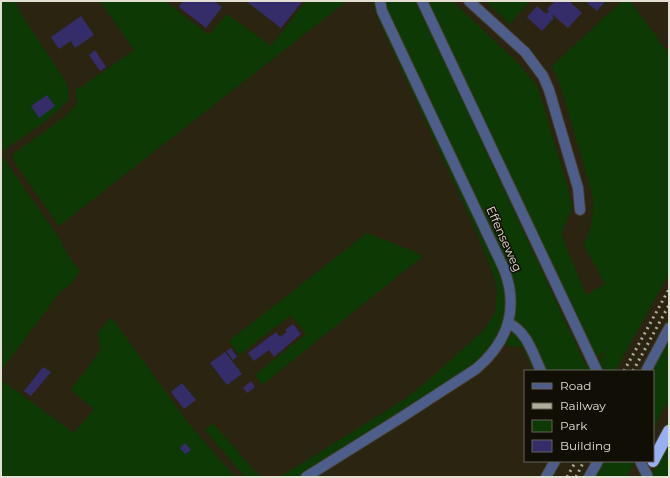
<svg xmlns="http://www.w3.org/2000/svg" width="670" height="478" viewBox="0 0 670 478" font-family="Montserrat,sans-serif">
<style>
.green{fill:#0d3a04}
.building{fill:#342d6a}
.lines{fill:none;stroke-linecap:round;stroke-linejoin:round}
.minor-casing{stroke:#453e2b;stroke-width:12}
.highway-casing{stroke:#453e2b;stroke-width:14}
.minor{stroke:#4e5e8a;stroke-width:10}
.highway{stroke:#97b0f1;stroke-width:12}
.rail{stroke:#b1ad9e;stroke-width:3;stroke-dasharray:2 4;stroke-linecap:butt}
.minor-bridge-casing{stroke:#453e2b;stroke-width:12;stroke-linecap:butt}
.minor-bridge{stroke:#4e5e8a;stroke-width:10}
.labels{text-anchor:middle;stroke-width:3;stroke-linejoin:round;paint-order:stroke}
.street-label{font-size:12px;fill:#e3dfd3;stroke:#110e06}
</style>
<rect width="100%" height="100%" fill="#2b2410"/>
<g class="green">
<path d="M1,1H15L20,12L66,82L68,88L69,99C50,121 25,135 1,152Z"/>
<polygon points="100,1 165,1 209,35 227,14 271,46 306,1 347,1 59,226 15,163 12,155 66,116 77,104 76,88 80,88 134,50"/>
<polygon points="372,1 377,1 505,278 507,308 501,332 480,362 378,429 299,477 280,477 405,399 431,378 485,329 495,313 497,290 495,280 490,265 471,220 378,19 374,9"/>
<path d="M384,1H415L460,94L586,366L601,359L604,351L597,358L428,1H452L520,65L538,88L568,189L572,208L561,234L586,295L605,284L584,245C591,230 594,215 593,197L561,87L552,66L621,2L620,1H630L669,54V274L615,371H544L514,319L513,315L514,296L387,12Z"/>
<polygon points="485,1 530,1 510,24"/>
<polygon points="1,155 61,241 67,254 80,271 71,284 61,291 1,370"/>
<polygon points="367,233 418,253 422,257 262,385 255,375 306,334 291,315 239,355 229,341"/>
<polygon points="111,317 189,424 235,477 1,477 1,380 74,433 94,409 71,390 100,351 98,333"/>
<polygon points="512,333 516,333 521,336 539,371 534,371 522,347 508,346 505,344 510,335"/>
<polygon points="669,333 669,399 653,428 653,371 648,371"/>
<polygon points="213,423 260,477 245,477 205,430"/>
<polygon points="669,443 669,472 666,477 653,477 652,474"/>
<polygon points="601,461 635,461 626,477 592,477"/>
</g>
<g class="building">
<polygon points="183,1 214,1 222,7 206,28 179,7"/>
<polygon points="246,1 300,1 302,2 281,28"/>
<polygon points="555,1 569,1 582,13 568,28 553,15 552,16 554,18 542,31 527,17 537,6 546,14 549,11 547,9"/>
<polygon points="585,1 606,1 597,11"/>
<polygon points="81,16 94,35 75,48 71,41 59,49 51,37"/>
<polygon points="95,50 106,67 100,71 89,55"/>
<polygon points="47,95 55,106 39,118 31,106"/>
<polygon points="293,324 301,334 274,357 269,350 254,361 248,353 276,332 280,337 287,332 285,330"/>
<polygon points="231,348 237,357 233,360 226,351"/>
<polygon points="225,352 242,374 227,385 210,363"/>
<polygon points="43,367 51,372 31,396 24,391"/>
<polygon points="251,381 255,387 247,393 243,388"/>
<polygon points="182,383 196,400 184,409 171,392"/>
<polygon points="185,443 191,450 185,454 180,448"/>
</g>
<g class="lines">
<defs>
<g id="minor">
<polyline points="422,1 597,371"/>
<polyline points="469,1 525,52 543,76 549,90 578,188 580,210"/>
<path d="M508,323C527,331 533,354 541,371"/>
<polyline points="646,371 669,328"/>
<path d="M306,477L402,417L476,369C508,342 519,308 504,269L382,11L380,1"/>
<polyline points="546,477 555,461"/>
<polyline points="589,477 598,461"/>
</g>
<polyline id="highway" points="653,461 669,431"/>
</defs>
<use href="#minor" class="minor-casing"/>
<use href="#highway" class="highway-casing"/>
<use href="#minor" class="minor"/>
<use href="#highway" class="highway"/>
<g class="rail">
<polyline points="624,371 669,289"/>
<polyline points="633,371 669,305"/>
<polyline points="567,477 576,461"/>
<polyline points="576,477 584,461"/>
</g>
<defs>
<polyline id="minor-bridge" points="640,461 648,477"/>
</defs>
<use href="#minor-bridge" class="minor-bridge-casing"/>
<use href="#minor-bridge" class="minor-bridge"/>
</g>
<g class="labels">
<g class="street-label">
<text transform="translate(504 239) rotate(66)" y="4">Effenseweg</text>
</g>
</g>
<rect width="670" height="478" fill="none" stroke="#e3dfd3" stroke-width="4"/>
<rect x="524" y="370" width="130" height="92" fill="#110e06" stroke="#656258"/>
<rect x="532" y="383" width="20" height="6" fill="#4e5e8a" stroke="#656258"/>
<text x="560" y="390" font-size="12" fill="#e3dfd3">Road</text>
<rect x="532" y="403" width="20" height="6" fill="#b1ad9e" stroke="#656258"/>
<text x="560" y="410" font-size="12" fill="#e3dfd3">Railway</text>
<rect x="532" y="420" width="20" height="12" fill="#0d3a04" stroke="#656258"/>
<text x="560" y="430" font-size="12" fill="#e3dfd3">Park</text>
<rect x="532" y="440" width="20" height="12" fill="#342d6a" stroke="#656258"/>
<text x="560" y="450" font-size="12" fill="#e3dfd3">Building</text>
</svg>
